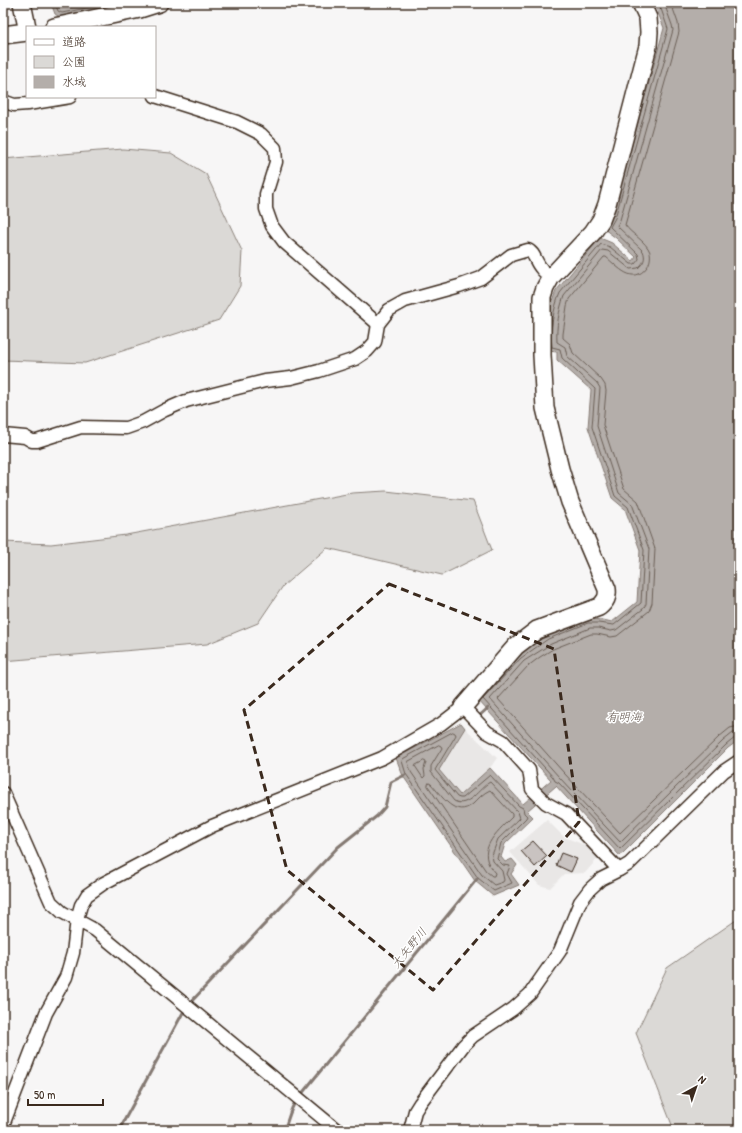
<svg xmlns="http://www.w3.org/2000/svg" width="742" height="1133" viewBox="0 0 742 1133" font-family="'Patrick Hand','Klee One',sans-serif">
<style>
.built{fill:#e9e7e6}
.green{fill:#dbd9d6;stroke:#8b827a}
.water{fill:#b4aeaa;stroke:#847972}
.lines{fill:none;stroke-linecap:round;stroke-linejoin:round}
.shore{stroke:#6b5f56;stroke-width:1}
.stream{stroke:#847972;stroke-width:3}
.building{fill:#c9c3c1;stroke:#3b2a1e}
.street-casing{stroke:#3b2a1e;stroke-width:15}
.secondary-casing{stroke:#3b2a1e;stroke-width:20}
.street{stroke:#fff;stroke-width:12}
.secondary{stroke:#fff;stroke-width:17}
.marked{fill:none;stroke:#3b2a1e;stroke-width:3;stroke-dasharray:8 5;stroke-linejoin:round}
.labels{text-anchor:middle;stroke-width:3;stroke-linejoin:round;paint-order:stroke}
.water-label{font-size:12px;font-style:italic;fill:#65584f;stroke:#fff}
</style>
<rect width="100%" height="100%" fill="#f7f6f6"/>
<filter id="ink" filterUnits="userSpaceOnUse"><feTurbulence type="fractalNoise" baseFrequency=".025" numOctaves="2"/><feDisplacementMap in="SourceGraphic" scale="8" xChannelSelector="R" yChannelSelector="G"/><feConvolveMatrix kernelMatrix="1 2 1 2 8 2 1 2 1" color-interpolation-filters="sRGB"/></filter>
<g filter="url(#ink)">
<g class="built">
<polygon points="465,728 497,758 490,768 460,795 439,770"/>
<polygon points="547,820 564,837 590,847 599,857 585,873 564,874 550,888 539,885 510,852"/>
</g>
<g class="green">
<polygon points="123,149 171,153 206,174 242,251 240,286 219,320 85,363 3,360 3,159"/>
<polygon points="386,491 473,501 492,550 442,575 327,548 283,586 258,623 207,644 3,661 3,542 51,544 126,535 352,493"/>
<polygon points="739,918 739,1130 674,1130 636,1033 667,968"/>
</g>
<g class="water">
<polygon points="51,3 130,3 61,18 55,14"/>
<path d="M654,3H739V740L728,748L620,856L556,786L527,811L533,817L505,844L501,857L505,862L512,859L517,865L511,874L519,885L493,896L475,881L403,776L396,758L461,723L465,728L439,770L460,795L490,768L523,804L551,780L477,699C490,685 505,666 519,654C534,642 550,634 568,627C586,620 592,617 612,622L637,602L640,550L625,509L612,498L588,427L591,390L557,360V352L548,351V333L552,302L556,291L600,238L612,243L633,261L636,257L616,238L604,229L612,217L664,28Z"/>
</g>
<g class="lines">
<g class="shore">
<polyline points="55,3 58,11 62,13 111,3"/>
<path d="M659,3L668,29L615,218L610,227L638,254L639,259L635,264H631L610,247L601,244L560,293C553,309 550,330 552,347L560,349L562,358L595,389L592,427L615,496L628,507L644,550L641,603L614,625L598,623H588L548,639L521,658L483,699L553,777L555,781L559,783L620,849L726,745L736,737H739"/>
<path d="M664,3L672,25L673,30L620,220L617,226L643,251C646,258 644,263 638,268L630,269L608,251L602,250L564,296C559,310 556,327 557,342L565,347L567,356L597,383L600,388L597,426L619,493L632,504L649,549L646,604L643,609L616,630L611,631L598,628H590L551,644L524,661L490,699L559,777L620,842L723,741L733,733L739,732"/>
<path d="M671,3L678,23L679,32L625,225C631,234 646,241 650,252C651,257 650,263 647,267C633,286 618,267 606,257H604L569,299L567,306L563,334V338L570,344L573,353L601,379L605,385L606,391L603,425L624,489L638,501L655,549L652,603L649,611L617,636L611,637L597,634H591L553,649L540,657L528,666L498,699L564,773L620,833L719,737L730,728L739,726"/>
<polygon points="453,732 455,733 456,735 435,770 457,797 460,798 463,798 490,775 519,806 523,808 524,813 527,816 526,818 501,843 497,859 503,865 510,866 507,874 512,883 494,891 478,878 406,774 402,761 403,759"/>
<path d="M439,745L441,746L442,748L431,766V772L454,801C468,809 479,788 490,782L518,812L520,818L498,839L492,855L493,861L502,871L504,880L503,882L494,885L482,875L411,772L408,762Z"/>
<polygon points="424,761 426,762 424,769 425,776 423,778 415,766"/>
<path d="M429,783L431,784C442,796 455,819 473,804C478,799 483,793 490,790L512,814V817C496,833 474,851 495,873L494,876H492L486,871L428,786Z"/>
</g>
<g class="stream">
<polyline points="478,717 488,708"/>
<polyline points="189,1004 338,847 377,816 385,807 391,782 405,775"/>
<polyline points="300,1096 477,879"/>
<polyline points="119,1130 185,1009"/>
<path d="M284,1130C288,1121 290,1109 296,1101"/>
</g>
</g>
<g class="building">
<polygon points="533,841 547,856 535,867 521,851"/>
<polygon points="561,853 577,859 571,872 556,865"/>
</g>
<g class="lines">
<defs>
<g id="street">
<polyline points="155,96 237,122 261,134 275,148 276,162 266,194 266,209 272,226 284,242 378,324"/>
<polyline points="3,101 14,105 28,104 70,97"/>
<path d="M3,435L25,437L32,441H37L81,427L126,428L143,422L165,410L186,401L265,381L291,378L319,371L355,359L367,351L375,342L378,324L389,310L405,301L459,286L481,278L511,255L528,250C534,252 536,263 541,268C543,272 547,274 551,277"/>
<polyline points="3,793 51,902 62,912 95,930 337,1130"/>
<polyline points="3,1125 46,1013 66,977 73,953 77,919 81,905 87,895 104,883 212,826 382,758 441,724 463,707 487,732 503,741 529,770 532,789 546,803 566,814 619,870"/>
<polyline points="410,1130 415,1111 420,1103 463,1046 473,1036 513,1009 530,994 560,951 580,902 590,889 601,879 619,870 629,864 724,771 739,761"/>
</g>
<g id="secondary">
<polyline points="22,3 27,27"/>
<polyline points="54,27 140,9 159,3"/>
<polyline points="3,35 27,32"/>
<path d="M463,707L516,646L537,630L599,607C606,601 608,597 607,589L570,502L560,469L545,408L542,355V297L545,288L551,277L593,232L601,220L607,204L648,46L649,32L648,18L641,3"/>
</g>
</defs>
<use href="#street" class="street-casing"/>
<use href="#secondary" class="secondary-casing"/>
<use href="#street" class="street"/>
<use href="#secondary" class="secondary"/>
</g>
</g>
<path class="marked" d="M389,584L554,649L579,822L433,990L287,870L244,710Z"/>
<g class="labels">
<g class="water-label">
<text x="624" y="721">有明海</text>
<text transform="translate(409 948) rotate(-51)" y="4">大矢野川</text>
</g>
</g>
<rect width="742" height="1133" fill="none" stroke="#fff" stroke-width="16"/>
<rect x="8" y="8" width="726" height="1117" fill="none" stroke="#3b2a1e" stroke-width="1.5" filter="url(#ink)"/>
<rect x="26" y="26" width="130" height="72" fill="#ffffff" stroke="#b1aaa5"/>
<rect x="34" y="39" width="20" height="6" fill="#ffffff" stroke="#b1aaa5"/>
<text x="62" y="46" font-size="12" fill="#3b2a1e">道路</text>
<rect x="34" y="56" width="20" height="12" fill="#dbd9d6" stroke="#b1aaa5"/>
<text x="62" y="66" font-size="12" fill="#3b2a1e">公園</text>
<rect x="34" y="76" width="20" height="12" fill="#b4aeaa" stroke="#b1aaa5"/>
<text x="62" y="86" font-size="12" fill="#3b2a1e">水域</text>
<g transform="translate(696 1087) rotate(40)" stroke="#ffffff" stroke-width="3" paint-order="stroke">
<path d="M0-3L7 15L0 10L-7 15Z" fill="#3b2a1e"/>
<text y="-6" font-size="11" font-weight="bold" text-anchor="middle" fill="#3b2a1e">N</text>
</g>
<path d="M28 1099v6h75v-6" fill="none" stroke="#3b2a1e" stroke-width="2"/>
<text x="34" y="1099" font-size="12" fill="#3b2a1e" stroke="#ffffff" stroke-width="3" paint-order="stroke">50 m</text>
</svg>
